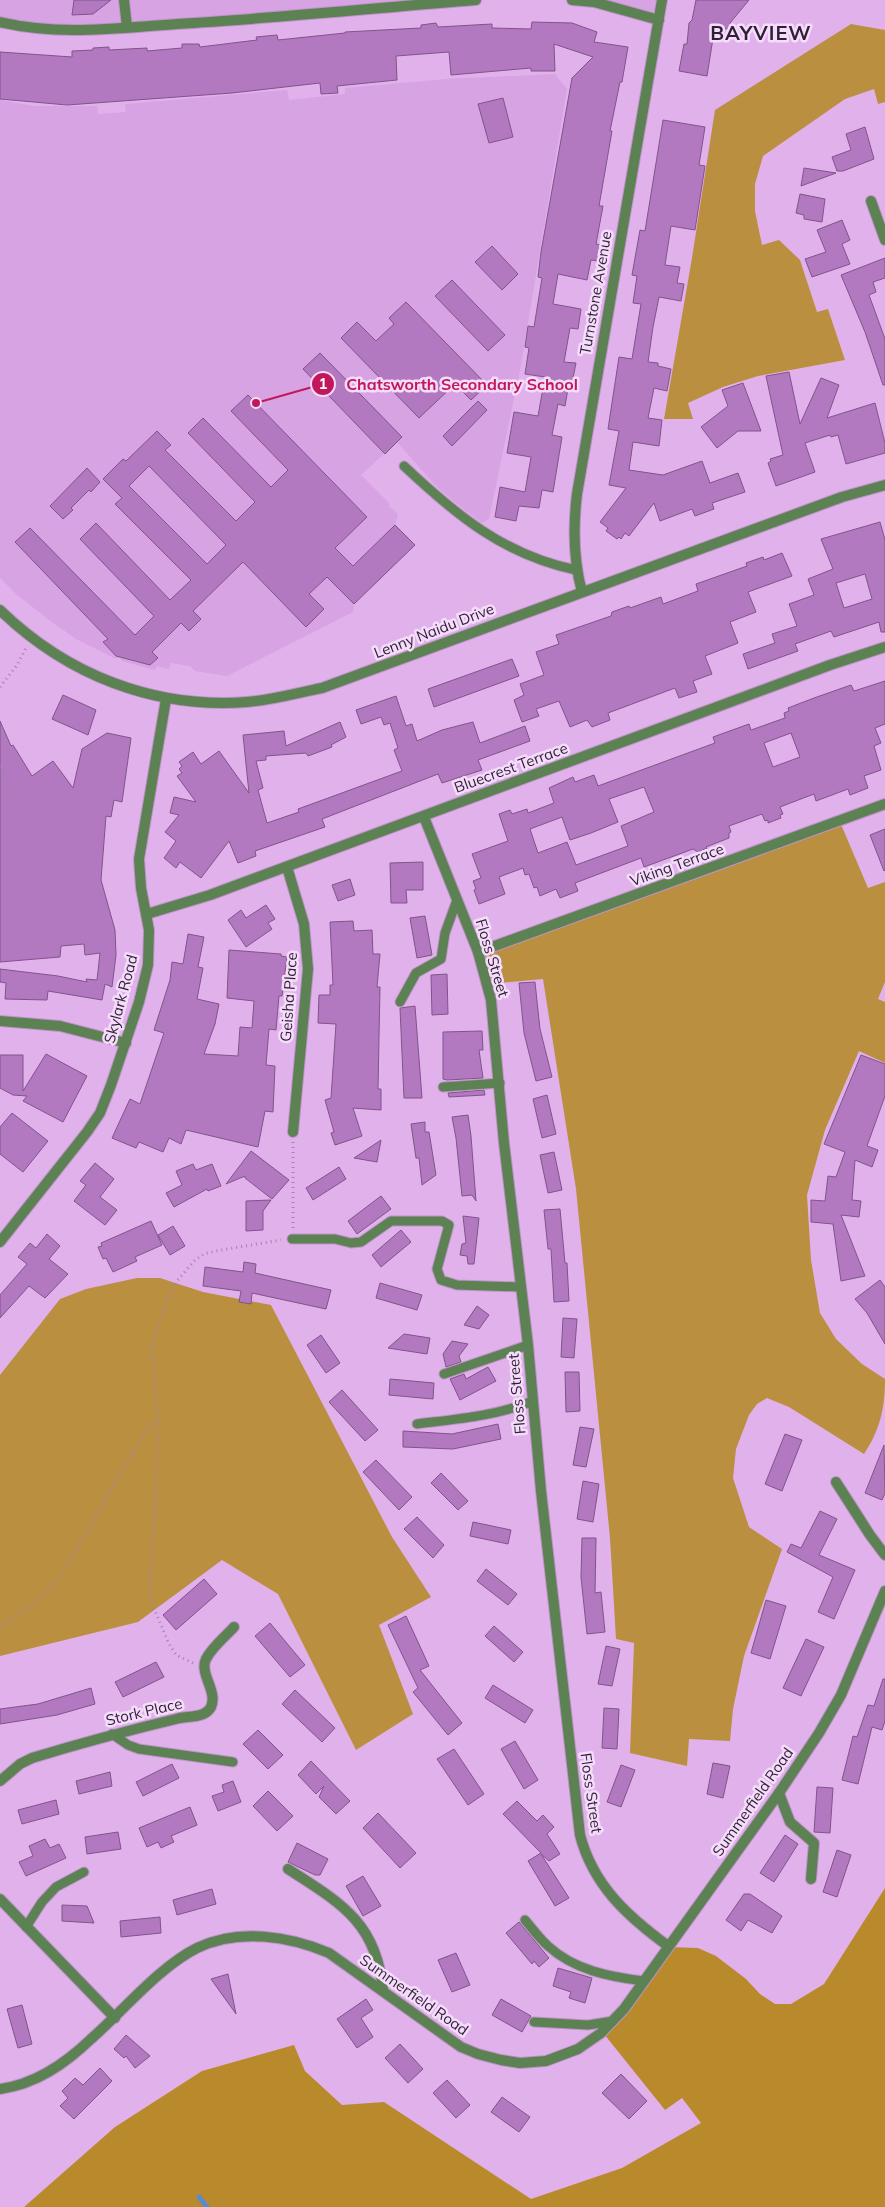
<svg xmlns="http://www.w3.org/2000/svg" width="885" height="2207" viewBox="0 0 885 2207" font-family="Mulish,sans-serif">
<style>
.built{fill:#d8a3e3}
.green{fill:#ba8f40}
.forest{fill:#b98a2c}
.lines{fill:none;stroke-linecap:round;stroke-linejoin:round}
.stream{stroke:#5d89d2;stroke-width:5}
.building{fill:#b379c0;stroke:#805489;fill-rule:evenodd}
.service-casing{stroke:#be94c7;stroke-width:11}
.minor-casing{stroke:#be94c7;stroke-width:12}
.tertiary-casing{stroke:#be94c7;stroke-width:12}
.path{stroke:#a781b0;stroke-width:3;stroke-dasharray:1 4;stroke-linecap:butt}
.service{stroke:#5c8254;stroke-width:9}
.minor{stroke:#5c8254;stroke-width:10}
.tertiary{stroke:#5c8254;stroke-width:10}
.labels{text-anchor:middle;stroke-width:5;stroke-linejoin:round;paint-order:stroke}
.street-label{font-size:15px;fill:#301e35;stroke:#f4dcfa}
.district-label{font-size:20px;font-weight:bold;letter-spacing:1px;fill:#301e35;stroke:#f4dcfa}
.leader{fill:none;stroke:#c2185b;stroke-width:2}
.callout-dot{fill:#c2185b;stroke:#f4dcfa;stroke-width:2}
.mark-label{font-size:15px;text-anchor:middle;font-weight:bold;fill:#fff}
.callout-label{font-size:16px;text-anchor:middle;font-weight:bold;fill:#c2185b;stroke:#f4dcfa;stroke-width:5;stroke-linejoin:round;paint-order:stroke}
</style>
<rect width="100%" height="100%" fill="#e1b1ec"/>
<g class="built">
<polygon points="0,0 470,0 90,31 0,22"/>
<polygon points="574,0 662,0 659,20"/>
<polygon points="555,74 567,89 521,365 489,519 482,523 453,501 435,485 397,442 361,475 390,504 389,506 398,514 395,525 415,545 354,604 353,612 227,676 195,671 190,666 171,663 169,669 157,666 155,670 122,661 119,657 116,659 76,639 49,620 16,594 0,578 0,100 34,106 97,106 98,114 126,112 125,104 287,90 289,100 345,94 345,88 446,79"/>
</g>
<g class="green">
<polygon points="851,24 885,30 885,102 878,104 874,89 845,99 763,156 755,184 755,211 762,245 779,240 800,260 817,312 828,309 845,360 758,376 723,387 688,403 693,419 664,419 692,258 715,110"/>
<path d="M840,822L868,888L885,882V982L878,999L885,1002V1063L859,1051L825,1130L807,1195L811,1260L820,1313L836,1339L862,1364L885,1379C885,1408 880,1430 864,1454L789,1407L767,1398L757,1404L749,1415L736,1449L733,1478L749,1527L782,1549L744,1656L733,1709L730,1741L689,1739L687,1766L630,1753L634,1643L616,1639L610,1538L576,1189L543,979L489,984L479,952Z"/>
<polygon points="137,1278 160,1278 203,1292 271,1305 392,1537 431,1597 379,1625 413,1714 356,1750 278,1594 222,1560 138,1622 0,1656 0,1375 60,1299 86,1289"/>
</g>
<polygon class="forest" points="885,1888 885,2207 24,2207 115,2127 202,2071 294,2045 305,2071 342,2105 384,2102 531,2199 622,2168 701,2123 682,2098 665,2110 604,2034 670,1947 698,1948 716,1956 746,1979 760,1994 775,2004 791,2004 824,1984"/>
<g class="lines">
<polyline class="stream" points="199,2197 207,2207"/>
</g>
<g class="building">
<polygon points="74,0 111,0 93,14 72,15"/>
<polygon points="696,0 749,0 730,23 733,27 714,32 707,76 679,71 684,44 687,44 689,23 692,20"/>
<polygon points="532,22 572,23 597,32 594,42 628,47 622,82 620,82 610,131 612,131 599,206 603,206 596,244 602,245 599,261 591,260 587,280 558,274 553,304 581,309 578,329 570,328 564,362 576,363 572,383 569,383 565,406 558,404 552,435 562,437 553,492 542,490 539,508 519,506 516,521 495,517 500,487 525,492 531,457 507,453 514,412 538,416 545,377 525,374 529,348 525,347 528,326 534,327 542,278 538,277 541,252 572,78 593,57 554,44 555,71 531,71 531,68 451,75 449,52 396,56 397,80 337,86 338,93 321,94 320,83 232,93 67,105 0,99 0,52 72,57 72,51 93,50 93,48 109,47 109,50 147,48 147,51 182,48 182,44 199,44 200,47 257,40 256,37 277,35 278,40 345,33 345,32 421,28 421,25 436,23 438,27 492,24 492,28 531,29"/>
<polygon points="503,98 513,137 489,143 478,104"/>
<polygon points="663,120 705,127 699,165 705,166 695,230 671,226 665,265 680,267 677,283 684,284 681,301 659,297 653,327 648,362 658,363 658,366 671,369 667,391 654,388 648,418 662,420 659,446 633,442 629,470 663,475 702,461 710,483 738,473 745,492 712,503 714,509 695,516 692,509 660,521 654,503 629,536 625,533 621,539 619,537 617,539 606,531 608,528 600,522 626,488 609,485 619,431 608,429 619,357 632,359 641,304 633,303 637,276 632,275 640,230 645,231"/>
<polygon points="865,127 874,159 843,171 837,171 832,157 851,150 846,134"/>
<polygon points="804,168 836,173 801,186"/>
<polygon points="800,194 825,199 822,222 804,219 804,215 796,213"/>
<polygon points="842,220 850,240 842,244 850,264 812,277 805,259 826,252 817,230"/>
<polygon points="492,246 518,274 502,290 475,262"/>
<polygon points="885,258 885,278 873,282 876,292 869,295 885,339 885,385 883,385 865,332 841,275"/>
<polygon points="452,280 505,335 488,351 435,296"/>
<polygon points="406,302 487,385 471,400 455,384 419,418 341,338 357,322 376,341 394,324 389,318"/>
<polygon points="320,353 402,437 385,454 303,369"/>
<polygon points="789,372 800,424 821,378 839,385 827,418 875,403 885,443 885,453 846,464 838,435 831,437 830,435 805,443 815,472 776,486 768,463 771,461 770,459 783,455 766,376"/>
<polygon points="743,383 761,431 738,431 717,448 701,427 728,406 722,390"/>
<path d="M248,395L367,517L335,548L353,566L395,525L415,545L354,604L327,577L309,594L324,609L306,627L243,562L193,611L201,619L189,631L181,623L152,652L158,658L150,665L116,656L103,642L108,639L15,542L30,528L135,635L154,616L80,539L96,523L170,600L191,580L115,504L122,498L103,479L123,459L126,461L157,431L171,445L165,450L236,521L255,502L188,433L203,418L271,487L288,470L231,411ZM149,466L226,545L207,564L129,486Z"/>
<polygon points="478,401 487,410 452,446 443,436"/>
<polygon points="87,468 100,482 91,492 89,490 71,508 73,510 63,519 50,506"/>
<path d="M880,522L885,540V632H881L879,622L834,637L831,631L795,644L798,651L748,669L743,654L775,643L772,634L797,626L789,604L814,595L808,579L833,569L821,539ZM865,574L872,599L844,608L836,583Z"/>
<polygon points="782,553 792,576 748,592 756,612 730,622 738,643 705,656 712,674 693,681 697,692 679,698 675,688 608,713 610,720 592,727 587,720 570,727 559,701 536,709 539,716 522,722 514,700 524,695 520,684 544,675 536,652 559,644 556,635 611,616 612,612 629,606 630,608 661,597 663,604 698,591 696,584 747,566 746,563 763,557 764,560"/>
<polygon points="512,659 519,676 434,707 428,689"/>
<path d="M885,681V724L875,728L881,743L874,746L881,770L864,776L868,788L850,795L848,789L816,801L814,794L780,807L783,814L780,815L781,818L768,823V820L765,821L762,814L729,826L731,832L729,833V838L706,847L707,848L698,852L693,849L644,867L641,858L575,883L578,891L560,898L556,889L540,896L537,887L534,888L529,874L525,875L523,868L499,877L505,894L479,904L474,890L476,889L473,881L481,878L472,854L508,841L499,814L510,810L512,814L527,809L528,813L554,803L549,788L573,777L575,782L594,775L598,786L715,743L713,737L749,724L751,730L785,718L784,713L789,711L788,708L814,698L851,685L854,691ZM791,733L800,757L773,767L764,743ZM644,787L654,812L621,826L628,846L576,865L567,842L538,853L530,829L562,817L570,840L591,833L618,822L609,799Z"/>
<polygon points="63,695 96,710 88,735 52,719"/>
<polygon points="396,696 406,726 412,724 417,741 442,730 473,722 480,743 525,726 530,741 478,760 482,770 442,783 438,774 322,819 325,827 255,851 256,856 238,863 229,841 201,878 180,862 176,868 164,858 176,841 165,832 179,815 170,813 174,797 196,802 177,776 182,773 179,769 182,766 179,762 193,752 201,764 219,751 249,793 243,735 284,731 286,746 340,722 346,737 331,745 332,747 308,756 306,753 266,756 266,760 256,761 263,788 258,790 267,823 299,812 298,809 402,771 394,750 398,748 390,723 384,725 381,717 361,724 356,710"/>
<polygon points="0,721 11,746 13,745 32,776 53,761 73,788 82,749 107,733 131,738 122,802 114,800 111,817 106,816 101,880 115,930 116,955 112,987 105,984 102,1000 48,991 47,1000 5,999 6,983 0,982 0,969 58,976 87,982 86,979 97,980 100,953 85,955 84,944 61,946 60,957 0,962"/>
<polygon points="885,829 885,870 884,871 870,835"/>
<polygon points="423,862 423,890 406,890 407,903 391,903 390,863"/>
<polygon points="350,879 355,895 338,901 332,885"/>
<polygon points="266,905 275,919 268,923 272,929 246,947 228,920 241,910 246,918"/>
<polygon points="425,916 432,955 417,958 410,918"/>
<polygon points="353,921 354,931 372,930 373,954 380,954 377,987 380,987 378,1089 381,1089 381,1110 353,1108 362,1136 335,1145 331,1133 334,1132 325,1100 331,1098 336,1024 318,1023 319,995 330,995 330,985 333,985 330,922"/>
<polygon points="188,934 204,937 198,967 203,968 197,999 219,1004 215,1024 204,1054 238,1056 240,1027 252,1028 254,1001 227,998 229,950 281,954 281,956 287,957 282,996 279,996 276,1030 269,1029 266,1065 275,1066 273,1112 265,1111 258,1147 186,1130 181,1144 169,1138 163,1152 139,1142 136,1148 112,1138 130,1099 140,1104 164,1033 154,1030 170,980 172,962 183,964"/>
<polygon points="447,974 448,1014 432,1015 431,975"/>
<polygon points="535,982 540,1029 552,1077 536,1081 524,1033 519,983"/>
<polygon points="415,1006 422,1098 404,1098 400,1008"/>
<polygon points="482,1031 483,1050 479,1050 483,1078 447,1080 443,1079 443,1032"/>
<polygon points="46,1054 87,1076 63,1122 23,1101 27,1096 13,1095 0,1088 0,1055 23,1055 23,1091"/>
<polygon points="861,1055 885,1064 885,1096 867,1146 878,1150 872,1167 855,1160 852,1200 861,1201 859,1217 841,1215 865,1276 841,1281 833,1224 811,1222 811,1200 825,1201 828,1176 836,1177 845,1152 824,1144"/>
<polygon points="484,1090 485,1095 449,1097 448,1093"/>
<polygon points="547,1095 556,1134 542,1138 533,1099"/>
<polygon points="12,1113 48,1141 23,1172 0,1154 0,1127"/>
<polygon points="468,1115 471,1136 476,1201 472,1195 462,1196 456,1138 452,1117"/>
<polygon points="425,1122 425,1132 429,1132 436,1175 422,1185 419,1158 416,1158 411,1124"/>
<polygon points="381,1140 377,1162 354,1158"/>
<polygon points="251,1151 289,1180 272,1199 245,1178 245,1176 226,1184"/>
<polygon points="554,1152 562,1190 548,1193 540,1155"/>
<polygon points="95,1163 114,1179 100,1197 117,1210 105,1225 74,1201 86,1185 80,1181"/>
<polygon points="193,1164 196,1170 212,1164 221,1186 208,1191 207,1189 174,1207 166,1193 182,1185 176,1171"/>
<polygon points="339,1167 346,1179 313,1200 306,1188"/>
<polygon points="381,1196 391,1209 357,1234 348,1221"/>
<polygon points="271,1200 263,1211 263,1230 246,1231 246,1201"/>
<polygon points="560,1209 565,1263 567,1263 569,1301 554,1302 551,1249 548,1249 544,1210"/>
<polygon points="463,1216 479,1218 474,1264 468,1264 467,1256 460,1255 462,1244 466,1243"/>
<polygon points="151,1221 162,1245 135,1257 137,1261 113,1272 106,1258 103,1259 98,1247 102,1246 101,1243"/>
<polygon points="173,1226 185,1246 170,1255 158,1235"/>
<polygon points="401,1230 411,1242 381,1267 372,1255"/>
<polygon points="47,1234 60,1246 49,1259 68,1274 45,1298 29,1286 0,1318 0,1295 27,1264 18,1257 30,1243 36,1248"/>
<polygon points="244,1262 256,1264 255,1273 331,1290 326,1309 252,1293 251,1304 239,1302 241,1291 203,1286 205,1267 243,1272"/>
<polygon points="880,1280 885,1287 885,1344 867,1313 855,1299"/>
<polygon points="380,1283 422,1295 417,1310 376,1298"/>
<polygon points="477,1306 489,1315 479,1329 464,1325"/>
<polygon points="563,1318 577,1319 574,1358 561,1357"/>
<polygon points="404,1334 430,1338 427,1354 388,1348"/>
<polygon points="321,1335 340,1363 326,1373 307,1345"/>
<polygon points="452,1341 468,1344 459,1356 461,1362 446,1367 443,1354"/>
<polygon points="488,1367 496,1381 460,1400 450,1379 464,1374 466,1379"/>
<polygon points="565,1372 579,1372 580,1411 566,1412"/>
<polygon points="390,1379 434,1383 433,1399 389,1395"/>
<polygon points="342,1390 378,1430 365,1441 329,1402"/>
<polygon points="498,1424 501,1439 453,1449 403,1447 403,1431 452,1434"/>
<polygon points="580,1427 594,1429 586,1467 573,1465"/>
<polygon points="785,1434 802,1440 782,1491 765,1484"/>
<polygon points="884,1445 885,1493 882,1500 865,1493"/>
<polygon points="376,1460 412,1497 399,1510 363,1472"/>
<polygon points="441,1473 468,1501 458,1510 431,1483"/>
<polygon points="583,1481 599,1484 593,1522 577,1519"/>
<polygon points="820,1511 837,1519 819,1555 855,1570 834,1619 818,1612 833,1577 787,1552 791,1544 801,1548"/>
<polygon points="417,1517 444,1545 433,1558 404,1529"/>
<polygon points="473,1522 511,1530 508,1544 470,1536"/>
<polygon points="582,1538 596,1538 595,1593 601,1592 605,1632 587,1634 581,1577"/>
<polygon points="486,1569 517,1594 508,1605 477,1581"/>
<polygon points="204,1579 217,1594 176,1630 163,1615"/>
<polygon points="766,1600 786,1606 770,1659 751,1653"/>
<polygon points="406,1616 429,1666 420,1670 462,1723 448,1735 413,1692 418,1688 388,1625"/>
<polygon points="270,1623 305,1665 290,1677 255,1636"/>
<polygon points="494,1626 523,1652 514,1662 485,1636"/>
<polygon points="806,1639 824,1647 801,1696 783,1688"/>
<polygon points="606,1646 620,1649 612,1686 598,1684"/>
<polygon points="156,1662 164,1677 123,1697 115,1682"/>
<polygon points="883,1679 885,1679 885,1721 882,1730 872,1727 858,1784 842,1780 853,1736 857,1737 868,1705 874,1706"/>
<polygon points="493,1685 533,1710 525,1723 485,1698"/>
<polygon points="91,1688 95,1704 57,1715 0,1724 0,1709 38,1704"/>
<polygon points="295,1690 335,1728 322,1742 282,1704"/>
<polygon points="604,1708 619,1709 617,1749 602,1748"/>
<polygon points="258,1730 283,1755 268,1769 243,1744"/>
<polygon points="515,1741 538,1780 524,1789 501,1749"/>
<polygon points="454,1749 484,1794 468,1805 437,1759"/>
<polygon points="311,1761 350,1801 336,1814 319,1797 324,1786 316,1794 298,1775"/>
<polygon points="713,1763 730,1766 723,1798 707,1794"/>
<polygon points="172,1764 179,1778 143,1796 136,1782"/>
<polygon points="621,1765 635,1770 621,1807 607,1802"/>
<polygon points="110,1772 112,1786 79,1794 76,1781"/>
<polygon points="233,1781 241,1802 218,1811 212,1796 224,1792 222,1785"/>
<polygon points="817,1787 833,1788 830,1833 814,1832"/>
<polygon points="268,1791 293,1816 277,1831 253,1806"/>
<polygon points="56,1800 59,1814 22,1824 18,1810"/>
<polygon points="517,1801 537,1821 543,1815 554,1827 547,1834 560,1854 549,1861 541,1854 569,1898 555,1906 528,1861 541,1853 503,1814"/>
<polygon points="190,1807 197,1825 171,1836 174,1842 161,1848 158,1842 147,1847 139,1828"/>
<polygon points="378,1813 416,1853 400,1868 363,1828"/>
<polygon points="118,1832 121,1849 87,1854 85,1837"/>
<polygon points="785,1835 798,1844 774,1882 760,1873"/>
<polygon points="45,1839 50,1848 59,1844 66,1858 26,1876 19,1862 33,1856 29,1846"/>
<polygon points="297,1843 328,1859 320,1875 315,1875 288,1862"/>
<polygon points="837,1850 851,1855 837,1897 823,1892"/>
<polygon points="363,1876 381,1906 363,1916 346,1886"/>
<polygon points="212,1889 216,1904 177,1915 173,1900"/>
<polygon points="744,1894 750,1894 782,1916 772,1933 748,1920 741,1931 726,1920"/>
<polygon points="62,1905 87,1906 94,1923 62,1921"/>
<polygon points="160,1917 161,1933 121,1937 120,1921"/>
<polygon points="519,1922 549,1958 539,1967 534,1961 532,1964 506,1933"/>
<polygon points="456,1953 470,1985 452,1992 438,1960"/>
<polygon points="558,1968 592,1978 585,2003 569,1998 571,1992 553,1986"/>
<polygon points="228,1974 236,2014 211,1979"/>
<polygon points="366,1999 373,2010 361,2018 373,2037 357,2048 337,2019"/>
<polygon points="501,1999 531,2016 522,2032 492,2015"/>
<polygon points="22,2005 32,2044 18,2048 7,2009"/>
<polygon points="126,2035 150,2056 135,2068 126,2056 124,2058 114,2049"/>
<polygon points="400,2044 423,2069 408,2083 385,2058"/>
<polygon points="100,2068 112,2081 74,2119 60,2106 68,2098 62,2091 75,2078 83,2085"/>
<polygon points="621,2074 647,2101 629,2119 602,2093"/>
<polygon points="447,2080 470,2105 456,2118 433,2093"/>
<polygon points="502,2097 530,2117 519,2132 491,2112"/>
</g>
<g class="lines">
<defs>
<g id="service">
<path d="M404,466C456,515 504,555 576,570"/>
<polyline points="400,1002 416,973 441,959 445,933 457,900"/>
<polyline points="443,1087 500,1083"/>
<polyline points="292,1239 335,1239 351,1243 361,1242 391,1221 442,1221 449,1225 437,1269 441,1280 457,1285 521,1287"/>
<polyline points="444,1374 528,1345"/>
<path d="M417,1424C457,1419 496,1416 533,1401"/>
<polyline points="112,1734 128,1745 139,1749 233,1762"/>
<path d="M525,1920C532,1928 539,1938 548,1946C574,1970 610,1977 644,1981"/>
<polyline points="26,1927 42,1902 56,1887 84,1872"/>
<polyline points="534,2022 588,2025 613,2021"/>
</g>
<g id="minor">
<polyline points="124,0 127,27"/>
<polyline points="572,0 594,2 659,20"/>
<path d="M0,22C61,36 116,28 177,24C277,18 376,8 476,0"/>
<polyline points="871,201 885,240"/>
<path d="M582,592C573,559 573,527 577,494L662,0"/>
<path d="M424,817L478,952L491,1000L504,1143L528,1345L541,1491L580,1835C593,1885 627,1916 668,1946"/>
<polyline points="287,867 304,924 308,969 293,1132"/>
<polyline points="147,914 210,895 830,665 885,647"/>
<polyline points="478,952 885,804"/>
<polyline points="0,1021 60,1026 126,1043"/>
<polyline points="0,1242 87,1132 100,1113 111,1085 139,1002 148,965 149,930 141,888 139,859 166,699"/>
<polyline points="836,1482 870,1535 885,1555"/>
<path d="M0,1781L20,1764L32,1758C81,1743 130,1730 180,1718C190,1716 205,1718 211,1707C218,1691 199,1674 206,1659C212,1647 226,1636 234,1627"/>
<polyline points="779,1793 790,1822 814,1843 811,1879"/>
<path d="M288,1869C341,1903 377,1923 383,1991"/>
<polyline points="0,1899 115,2018"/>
<path d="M0,2089C36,2084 65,2064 91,2039C123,2011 159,1967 197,1948C238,1928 289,1936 329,1953L461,2047L478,2054L501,2060L520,2063L546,2061L578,2049L601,2033L624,2009L779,1793L819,1733L841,1695L885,1591"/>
</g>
<path id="tertiary" d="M0,610C67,675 154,709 247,702C272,700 297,693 322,688L842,497L885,485"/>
</defs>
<use href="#service" class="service-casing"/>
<use href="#minor" class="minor-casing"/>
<use href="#tertiary" class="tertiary-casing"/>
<g class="path">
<polyline points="0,687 17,665 26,648"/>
<polyline points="0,766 32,847 37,850 54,928 55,948 0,946"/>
<polyline points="293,1228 293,1142"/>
<polyline points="0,1628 49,1591 62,1574 143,1435 153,1423 158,1421"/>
<polyline points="193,1663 176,1655 169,1644 153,1606 150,1590 155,1506 158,1421 152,1345 167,1300 177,1281 195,1260 204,1254 216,1251 281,1240"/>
</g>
<use href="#service" class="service"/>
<use href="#minor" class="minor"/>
<use href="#tertiary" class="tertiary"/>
</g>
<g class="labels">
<g class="street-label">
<text transform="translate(596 293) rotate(-80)" y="5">Turnstone Avenue</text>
<text transform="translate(434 631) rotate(-21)" y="5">Lenny Naidu Drive</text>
<text transform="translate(511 768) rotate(-20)" y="5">Bluecrest Terrace</text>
<text transform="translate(677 865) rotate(-20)" y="5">Viking Terrace</text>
<text transform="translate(492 958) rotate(73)" y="5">Floss Street</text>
<text transform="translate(289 997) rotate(-86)" y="5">Geisha Place</text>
<text transform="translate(121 999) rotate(-75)" y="5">Skylark Road</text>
<text transform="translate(517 1394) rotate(-95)" y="5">Floss Street</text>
<text transform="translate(144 1712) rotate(-13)" y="5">Stork Place</text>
<text transform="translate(591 1793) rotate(82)" y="5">Floss Street</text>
<text transform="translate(753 1802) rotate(-55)" y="5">Summerfield Road</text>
<text transform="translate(414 1995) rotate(35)" y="5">Summerfield Road</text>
</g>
<g class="district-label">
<text x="761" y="40">BAYVIEW</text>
</g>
</g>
<path class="leader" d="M256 403L323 384"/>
<g class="callout-dot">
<circle cx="256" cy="403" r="5"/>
<circle cx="323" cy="384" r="12"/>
</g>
<g class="mark-label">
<text x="323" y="389">1</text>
</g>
<g class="callout-label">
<text x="462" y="390">Chatsworth Secondary School</text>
</g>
</svg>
